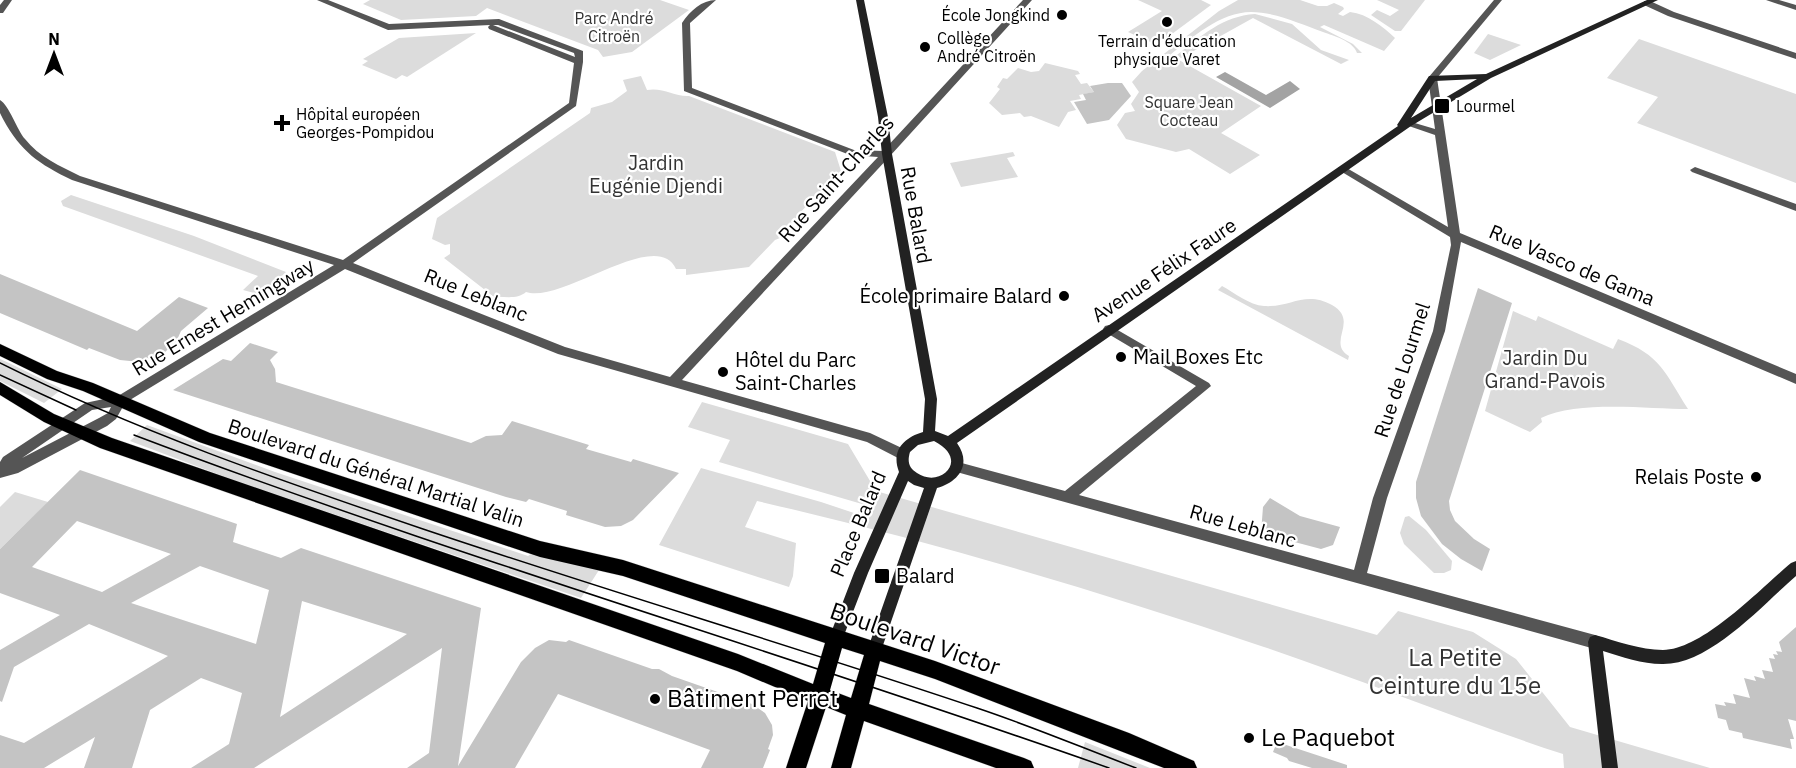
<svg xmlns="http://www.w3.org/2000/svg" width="1796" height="768" viewBox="0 0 1796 768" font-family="'IBM Plex Sans',sans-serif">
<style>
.green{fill:#dcdcdc}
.water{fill:#a3a3a3}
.building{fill:#c4c4c4;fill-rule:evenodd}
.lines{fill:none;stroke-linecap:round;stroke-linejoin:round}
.primary-casing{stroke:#dbdbdb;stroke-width:1}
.street{fill:#555;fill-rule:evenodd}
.secondary{fill:#222;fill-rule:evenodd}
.primary{fill:#000;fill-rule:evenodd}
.tram{stroke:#000;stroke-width:1.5}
.poi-dot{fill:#000;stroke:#fff;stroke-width:2}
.labels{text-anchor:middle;stroke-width:4.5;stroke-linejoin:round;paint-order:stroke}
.far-poi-label{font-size:16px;fill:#000;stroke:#fff;text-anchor:start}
.far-park-label{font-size:16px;fill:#333;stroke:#fff}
.park-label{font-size:20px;fill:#333;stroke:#fff}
.street-label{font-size:20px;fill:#000;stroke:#fff}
.poi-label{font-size:20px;fill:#000;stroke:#fff;text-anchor:start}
.near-street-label{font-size:24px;fill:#000;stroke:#fff}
.near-park-label{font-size:24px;fill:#333;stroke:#fff}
.near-poi-label{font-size:24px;fill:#000;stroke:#fff;text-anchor:start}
</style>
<rect width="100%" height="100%" fill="#fff"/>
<g class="green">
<polygon points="370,0 660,0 689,10 632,52 603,57 598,50 487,8 476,16 401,20 363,4"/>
<polygon points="1138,0 1201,0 1211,5 1157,45 1128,32 1162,11"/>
<path d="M1238,0H1300L1318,6H1327L1334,3L1343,7L1344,9L1338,14L1343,16L1350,12C1368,14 1383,27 1395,38L1384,51L1324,25L1320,27L1353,44L1362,53H1357C1353,41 1334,36 1323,32C1301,24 1275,12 1251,12C1221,12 1191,38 1170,55L1261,106L1221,133L1260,155L1230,174L1189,149L1176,152L1126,139L1117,125L1125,113L1135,111L1131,104L1139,92L1132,82L1142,71L1219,11Z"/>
<polygon points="1377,0 1425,0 1401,31 1395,31 1371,15 1377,10 1390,16 1399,10"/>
<path d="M1255,14L1292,24L1321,50L1349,60L1341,64L1253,18L1181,58L1177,55C1201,36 1223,16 1255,14Z"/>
<polygon points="476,33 407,77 402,75 396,79 362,65 368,61 363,59 399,38"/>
<polygon points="1488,34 1521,45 1490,60 1474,53"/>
<polygon points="1639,39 1796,94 1796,183 1637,123 1658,97 1607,78"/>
<polygon points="1045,63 1078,71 1080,74 1075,75 1081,84 1087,83 1094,92 1079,95 1081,99 1070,101 1076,110 1068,112 1059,127 1031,116 1024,117 1020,113 1002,115 989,103 1000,89 997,87 1003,78 1007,79 1018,68 1031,72 1039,71"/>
<path d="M641,76L647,90C663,87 675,97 689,96L835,152L841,171L818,195L820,196L817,199L814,198L797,216L799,217L797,220L795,219L778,237L780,238L775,240L749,267L686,275V269H676C657,226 562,304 526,292C517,300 504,296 494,297L444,258L450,254V244L445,245L432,239L437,218L590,113L591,108L612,102L627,91L623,80Z"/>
<polygon points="1013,152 1015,156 1007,158 1018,177 961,187 950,163"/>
<polygon points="71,195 194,236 286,272 262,295 243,290 258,276 63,206 61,201"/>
<path d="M1222,286C1235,293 1249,305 1264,306C1290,308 1305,290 1332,305C1360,321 1326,342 1349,356L1348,360L1218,290Z"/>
<path d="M1513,311L1536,321L1538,316L1613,349L1618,339C1661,355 1665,373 1688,409C1648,409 1577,400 1541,418L1542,422L1530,432L1485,411Z"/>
<polygon points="0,359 9,363 62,389 44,403 0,381"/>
<path d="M702,402L848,444L876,491L1377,635L1398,611L1473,632L1516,659L1570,727L1710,768H1564L1563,754C1462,721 1364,681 1264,647C1098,591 928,540 757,501L745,527L796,543L793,576L789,587L659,545L701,468L821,502L857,514L862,504L719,462L730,440L688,427Z"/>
<polygon points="147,425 275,472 528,556 531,554 599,570 581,598 236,481 130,441"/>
<polygon points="15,492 48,502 0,549 0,507"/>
<polygon points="1409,516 1426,530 1452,561 1451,570 1444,573 1434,573 1404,544 1400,533 1405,517"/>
<polygon points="1085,742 1150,768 1078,768"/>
</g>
<polygon class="water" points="1225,72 1266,95 1290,81 1300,89 1270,108 1216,77"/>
<g class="building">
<polygon points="1108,83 1122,83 1131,96 1109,120 1087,124 1074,102 1086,100 1083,94 1094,92 1090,86"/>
<polygon points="0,274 137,331 179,297 208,308 181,331 176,342 165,352 140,362 120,360 89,348 87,350 0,313"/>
<polygon points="1478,288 1512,303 1449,501 1450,510 1455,521 1474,539 1490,549 1482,571 1461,559 1442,544 1421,516 1416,498 1416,482"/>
<polygon points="250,343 278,352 270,360 275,369 276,382 471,443 486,436 502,435 512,421 589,445 586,449 631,462 633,459 679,473 633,520 621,526 605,527 566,515 567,511 529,499 526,502 506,497 173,390 223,359 231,361"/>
<path d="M80,470L237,524L233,542L281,558L301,548L481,608L458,766L521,662L535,648L549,640L566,642L569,640L652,669H659L672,676L752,704L765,713L772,725L773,735L768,749L770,750L763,768H701L710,750L558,694L515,768H407L429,753L442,648L254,768H191L229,744L242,693L201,678L150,710L132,768H84L95,737L44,768H0V735L24,743L168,656L89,624L14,667L2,702L0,701V650L60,615L0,593V549ZM77,521L171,554L102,592L32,567ZM200,566L269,590L256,644L131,603ZM302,601L407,634L280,717Z"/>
<polygon points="1270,498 1300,516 1340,527 1333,545 1321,549 1261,533 1263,507"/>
<polygon points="1796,627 1796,721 1788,719 1794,739 1790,739 1792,749 1743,738 1742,733 1729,730 1726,720 1718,718 1715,704 1726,706 1724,702 1736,704 1733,694 1750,698 1744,678 1756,681 1754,676 1765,679 1762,670 1773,672 1769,658 1775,659 1773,654 1778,655 1776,651 1782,652 1779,642"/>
<polygon points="1277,742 1347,765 1347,768 1312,768 1289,761 1287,758 1273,752"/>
</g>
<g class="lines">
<defs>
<path id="primary" d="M0,344L57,371L93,383L210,433L540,541L623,560L935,661L1129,733L1194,761L1197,768H1164L935,679L880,661L869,704L1024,758L1031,761L1034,768H996L864,721L851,768H831L846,715L826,707L806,768H786L808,701L737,671L100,448L44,422L0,395V382L54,414L112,438L738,654L813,684L825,643L623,576L540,557L199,442L83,391L47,379L0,356ZM842,648L864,655L851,698L830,690Z"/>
</defs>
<use href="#primary" class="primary-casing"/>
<g class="street">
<polygon points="4,0 12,0 3,13 0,13 0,5"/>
<path d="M317,0H328L389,24L499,19L583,51V62L576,106L353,263L565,347L670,377L878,157L850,155L684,91L682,23C690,11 702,0 716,0L690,23L692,88L854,150L883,151L1023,0H1032L890,156L682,380L870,433L906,450L908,454L906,458L902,459L898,458L867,442L558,354L345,269L125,403L116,419L107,426L18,473L0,478V462L3,457L85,403L118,396L334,265L72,180C39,164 21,152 3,119L0,113V100C9,105 17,130 25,139C39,157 60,166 80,176L343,260L569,103L574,63L489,29L488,27L490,25L388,30ZM493,25H498L574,53L575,57ZM111,407L108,413L99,418L22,458L92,410Z"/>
<polygon points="1494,0 1502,0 1437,78 1460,233 1796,374 1796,384 1461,242 1445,331 1387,498 1367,573 1595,635 1600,637 1602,642 1600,647 1595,649 953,471 952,467 953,463 958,462 1065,491 1196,386 1105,332 1103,329 1105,326 1109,325 1209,383 1211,386 1079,495 1354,570 1373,498 1433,331 1451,245 1450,237 1337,169 1339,167 1345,167 1448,227 1435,135 1403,124 1408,121 1435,129 1428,78"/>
<polygon points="1766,0 1779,0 1796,5 1796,10"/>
<polygon points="1644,1 1650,1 1674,12 1796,53 1796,59 1668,16 1644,5"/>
<polygon points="1695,167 1796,204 1796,211 1692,172 1690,170"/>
</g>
<g class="secondary">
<path d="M856,0H864L888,117L892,154L937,399L935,431L948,436L1398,126L1397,125L1429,76L1486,74L1647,0H1658L1491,78L1411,126L957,443C972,464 959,482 937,488L881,651L879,656L874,658L869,656L867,651L924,488L914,485L908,481L868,573L841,643L836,645L831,643L829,638L854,573L899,472C891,451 903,438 923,432L925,399L882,154L878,117ZM1477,79L1411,118L1435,81ZM934,441C971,460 940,489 917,473C909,468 907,462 910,452L918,445Z"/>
<path d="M1796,561V576C1762,605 1710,665 1662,664C1642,664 1622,657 1603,651L1618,768H1602L1588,642L1590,637L1595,635C1617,641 1640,650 1663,650C1703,650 1761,588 1791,563Z"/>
</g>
<use href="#primary" class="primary"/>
<g class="tram">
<path d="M0,363C136,431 279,480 423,529C607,591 793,646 977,708C1031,726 1083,748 1136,768"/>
<polyline points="0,375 76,410"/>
<path d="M134,435C455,557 785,653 1109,768"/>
</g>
</g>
<g class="poi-dot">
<circle cx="1062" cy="15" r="6"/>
<circle cx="1167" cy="22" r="6"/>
<circle cx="925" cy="47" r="6"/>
<rect x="1434" y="98" width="16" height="16" rx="3"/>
<path d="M279 114h6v6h6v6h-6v6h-6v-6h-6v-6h6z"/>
<circle cx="1064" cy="296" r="6"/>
<circle cx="1121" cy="357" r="6"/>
<circle cx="723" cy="372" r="6"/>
<circle cx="1756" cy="477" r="6"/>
<rect x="874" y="568" width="16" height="16" rx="3"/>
<circle cx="655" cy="699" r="6"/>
<circle cx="1249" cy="738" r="6"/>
</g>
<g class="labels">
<g class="far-poi-label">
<text x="1050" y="21" text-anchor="end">École Jongkind</text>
<text x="937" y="44">Collège<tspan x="937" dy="18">André Citroën</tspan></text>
<text x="1167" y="47" text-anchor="middle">Terrain d'éducation<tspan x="1167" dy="18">physique Varet</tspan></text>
<text x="1456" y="112">Lourmel</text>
<text x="296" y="120">Hôpital européen<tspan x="296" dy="18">Georges-Pompidou</tspan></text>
</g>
<g class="far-park-label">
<text x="614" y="24">Parc André<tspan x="614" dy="18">Citroën</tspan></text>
<text x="1189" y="108">Square Jean<tspan x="1189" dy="18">Cocteau</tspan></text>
</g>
<g class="park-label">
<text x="656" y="170">Jardin<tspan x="656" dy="23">Eugénie Djendi</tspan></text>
<text x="1545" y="365">Jardin Du<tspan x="1545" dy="23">Grand-Pavois</tspan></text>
</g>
<g class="street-label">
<text transform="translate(836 179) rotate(-48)" y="7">Rue Saint-Charles</text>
<text transform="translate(916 215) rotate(80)" y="7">Rue Balard</text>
<text transform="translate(1572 265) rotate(23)" y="7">Rue Vasco de Gama</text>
<text transform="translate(1164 270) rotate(-34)" y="7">Avenue Félix Faure</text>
<text transform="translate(476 295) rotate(22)" y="7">Rue Leblanc</text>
<text transform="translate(223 317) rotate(-31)" y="7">Rue Ernest Hemingway</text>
<text transform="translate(1402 370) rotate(-72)" y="7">Rue de Lourmel</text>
<text transform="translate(376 473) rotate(18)" y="7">Boulevard du Général Martial Valin</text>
<text transform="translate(858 524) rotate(-67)" y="7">Place Balard</text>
<text transform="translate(1243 526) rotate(16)" y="7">Rue Leblanc</text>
</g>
<g class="poi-label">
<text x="1052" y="303" text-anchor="end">École primaire Balard</text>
<text x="1133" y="364">Mail Boxes Etc</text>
<text x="735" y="367">Hôtel du Parc<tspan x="735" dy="23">Saint-Charles</tspan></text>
<text x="1744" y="484" text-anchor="end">Relais Poste</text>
<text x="896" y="583">Balard</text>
</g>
<g class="near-street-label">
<text transform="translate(915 639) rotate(19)" y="8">Boulevard Victor</text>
</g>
<g class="near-park-label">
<text x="1455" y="666">La Petite<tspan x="1455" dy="28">Ceinture du 15e</tspan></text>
</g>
<g class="near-poi-label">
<text x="667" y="707">Bâtiment Perret</text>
<text x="1261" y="746">Le Paquebot</text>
</g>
</g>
<g transform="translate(54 54)" stroke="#ffffff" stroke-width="4.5" paint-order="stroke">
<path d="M0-4.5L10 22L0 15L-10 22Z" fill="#000000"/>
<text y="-9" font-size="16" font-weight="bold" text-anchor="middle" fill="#000000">N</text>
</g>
</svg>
